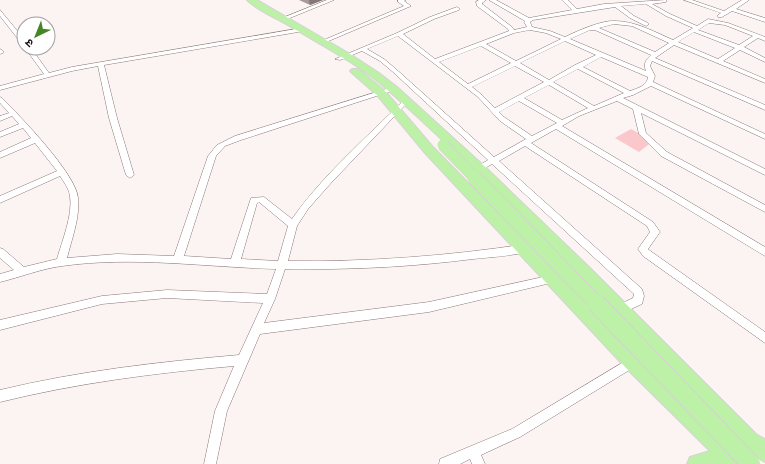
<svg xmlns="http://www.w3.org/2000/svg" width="765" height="464" viewBox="0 0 765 464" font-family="'Sofia Sans Condensed','Noto Sans Devanagari',sans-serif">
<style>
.green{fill:#fac8cb}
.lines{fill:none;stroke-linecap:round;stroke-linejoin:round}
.minor-casing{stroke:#8b7778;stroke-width:1}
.primary-casing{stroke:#d5d3d4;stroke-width:2}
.minor{fill:#fff;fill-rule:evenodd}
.primary{fill:#bdf1a7;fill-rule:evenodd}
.primary-bridge-far2-casing{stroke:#d5d3d4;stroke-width:12;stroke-linecap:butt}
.primary-bridge-far1-casing{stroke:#d5d3d4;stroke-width:16;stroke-linecap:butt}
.primary-bridge-casing{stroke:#d5d3d4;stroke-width:20;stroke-linecap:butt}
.primary-bridge-far2{stroke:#bdf1a7;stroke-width:11}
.primary-bridge-far1{stroke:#bdf1a7;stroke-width:14}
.primary-bridge{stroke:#bdf1a7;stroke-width:18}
.wall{fill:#a7999a}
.shaded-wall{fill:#857576}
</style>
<rect width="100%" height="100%" fill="#fcf3f3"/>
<polygon class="green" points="631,129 653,141 639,152 615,138"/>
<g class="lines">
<defs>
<g id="minor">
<polygon points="327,0 334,0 285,20 280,19"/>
<polygon points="398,0 406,0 404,1 411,6 324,43 319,42 404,6 398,2"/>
<path d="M479,0H486L482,3V4L512,27L514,30L527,27L524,22L525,21L489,0H496L529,18L572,10L562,0H568L577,9L604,4L666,0V2L652,4L670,14L697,26L708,19L728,23L765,37V41L758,38L744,47L765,58V62L740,50L723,61L765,79V83L674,45L655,58L765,105V110L652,61L650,66L655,76L653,82L765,134V139L651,86L633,95L623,98L765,169V175L641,113L646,133L667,152L765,205V212L661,156L639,134L633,109L617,101L579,116L562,126L765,247V256L556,129L531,143L653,222L660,232L648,249L649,250L765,332V343L643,256L638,249L650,232L647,226L525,146L499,161L642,289L644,296L642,304L620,314L616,312L615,309L616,306L633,298L634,294L492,164L482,170H476L475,168L488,160L393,72L380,61L362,51L340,60L335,59L397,33L430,17L457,7L460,9L459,10L434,19L403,34L435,59L509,31L508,29L477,6L476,2ZM646,4L666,16L693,28L673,40C655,32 635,21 615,21C602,20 577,31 565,37L550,31L532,27L530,22L533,20L615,7L630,18L646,26L649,24L648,23L634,16L621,6ZM709,23L725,25L753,36L739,45L698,30ZM614,24L632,26L669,43L655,52L599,28ZM530,30L546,33L561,39L516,61L486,44L514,33ZM590,30H595L651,55C646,60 643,63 646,71L570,39ZM694,32L735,48L718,59L678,42ZM398,36L478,97L500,121L526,139L494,157L397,70L384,59L367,49ZM565,41L596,55L575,65L549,80L520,63ZM481,46L511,63L468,84L439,62ZM601,57L648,77C647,86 638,88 630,91L583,67ZM515,66L544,82L495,108L482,95L472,87ZM578,69L624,93L594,106L553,82ZM549,85L588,108L562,120L524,98ZM519,101L557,123L532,136L504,117L499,112Z"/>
<polygon points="684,0 692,0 724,11 742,0 749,0 736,9 765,18 765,22 732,11 722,17 718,17 717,16 721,13"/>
<polygon points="0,10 24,39 24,45 22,44 0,16"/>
<polygon points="302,28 305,30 304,31 104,65 117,118 134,175 130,178 126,175 109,118 98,66 72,71 0,90 0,86 44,74 25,48 31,48 49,73 72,67"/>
<polygon points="0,49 3,51 3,53 0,54"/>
<path d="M393,87L396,89L395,90L241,140L225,146L216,156L184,256L231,259L251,198L264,197L292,219C321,177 367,137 404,100H408V102L331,183L308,209L297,226L288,261C368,262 448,256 527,244L530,245L532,248L530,251C513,256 492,257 473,259C411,267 348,270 285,269L275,299L264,323L429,302L552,275L555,276L557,279L555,282L429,312L260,334L227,411L216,464H204L215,411L234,366C155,373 77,383 0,402V390C79,371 158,362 239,355L263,303L167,298L102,304L0,330V320L102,296L167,290L267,294L276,269C205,267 133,256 62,266C40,269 21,277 0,282V274L14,270L0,258V248L3,249L24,267L57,259C62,241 73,215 70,196C69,189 64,182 60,176L0,203V196L57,171L35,143L0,158V152L31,138L23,128L0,137V132L19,124L12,116L0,121V116L9,113L0,103V97L2,98C19,115 77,175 78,198C80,218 72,238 67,258L117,254L174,256L208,156L217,145L235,136ZM259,202L288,226L278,261L241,259L257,203Z"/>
<polygon points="632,357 636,358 638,362 636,366 520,437 481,455 485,464 472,464 470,459 460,464 439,464 440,459 512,429"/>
</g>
<path id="primary" d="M247,0H257L350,54L379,73L397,87L483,165L590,268L757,435L765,439V462L747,451L736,449L735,453L738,464H687L690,457L710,451L626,368L425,153L377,95L352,73L350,71L352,69H358L385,91L433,147L638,356L722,436L728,433C618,317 509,198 390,92C359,64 321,45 286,24C274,17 257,10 247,0Z"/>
</defs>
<use href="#minor" class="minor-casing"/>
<use href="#primary" class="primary-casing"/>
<use href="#minor" class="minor"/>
<use href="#primary" class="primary"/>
<defs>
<polyline id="primary-bridge-far2" points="443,145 475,178"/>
<polyline id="primary-bridge-far1" points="474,177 597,304"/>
<polyline id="primary-bridge" points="596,303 751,464"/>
</defs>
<use href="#primary-bridge-far2" class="primary-bridge-far2-casing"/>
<use href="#primary-bridge-far1" class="primary-bridge-far1-casing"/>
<use href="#primary-bridge" class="primary-bridge-casing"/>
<use href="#primary-bridge-far2" class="primary-bridge-far2"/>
<use href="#primary-bridge-far1" class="primary-bridge-far1"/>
<use href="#primary-bridge" class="primary-bridge"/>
</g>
<polygon class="wall" points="299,0 323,0 310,5"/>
<polygon class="shaded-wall" points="309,0 323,0 310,5"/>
<g transform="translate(36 36) rotate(223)"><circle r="19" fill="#ffffff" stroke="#a19e9f"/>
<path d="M0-3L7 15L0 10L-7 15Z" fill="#448526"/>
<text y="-6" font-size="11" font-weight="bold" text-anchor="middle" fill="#150d0e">उ</text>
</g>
</svg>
